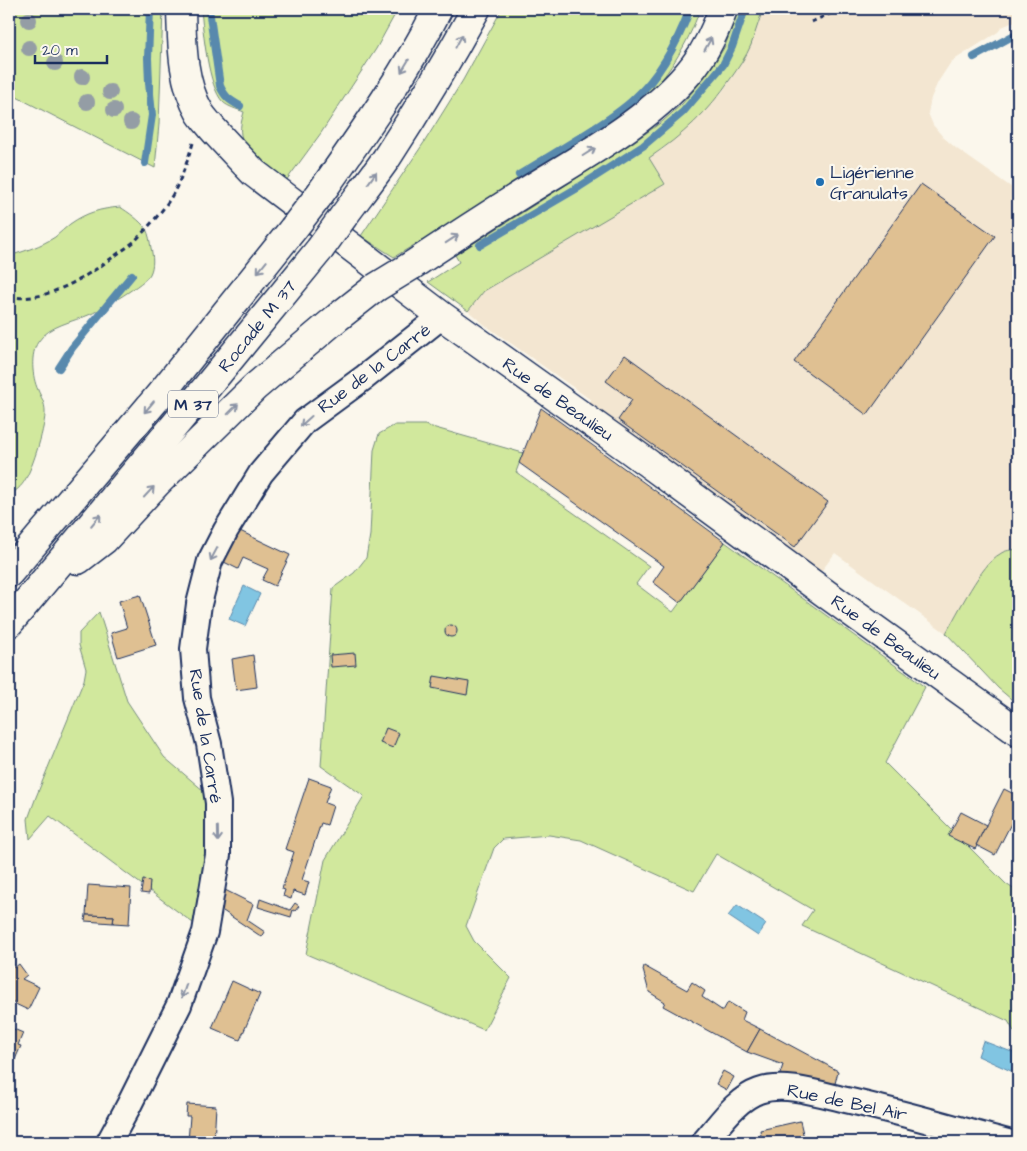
<svg xmlns="http://www.w3.org/2000/svg" width="1027" height="1151" viewBox="0 0 1027 1151" font-family="'Architects Daughter',sans-serif">
<style>
.built{fill:#f3e6d1}
.green{fill:#d1e89d;stroke:#768c7e}
.water{fill:#81c5e2;stroke:#5889ad}
.lines{fill:none;stroke-linecap:round;stroke-linejoin:round}
.stream{stroke:#5889ad;stroke-width:8}
.building{fill:#dfc092;stroke:#1b2f5e}
.minor-casing{stroke:#1b2f5e;stroke-width:28}
.tertiary-casing{stroke:#1b2f5e;stroke-width:31}
.trunk-casing{stroke:#1b2f5e;stroke-width:31}
.path{stroke:#1b2f5e;stroke-width:3;stroke-dasharray:5 4;stroke-linecap:butt}
.minor{stroke:#fbf7ec;stroke-width:24}
.tertiary{stroke:#fbf7ec;stroke-width:28}
.trunk{stroke:#fbf7ec;stroke-width:28}
.trunk-bridge-casing{stroke:#1b2f5e;stroke-width:31;stroke-linecap:butt}
.trunk-bridge{stroke:#fbf7ec;stroke-width:28}
.tree{fill:#949da5}
.oneway{stroke:#8b93a5}
.poi-dot{fill:#1f6fb2;stroke:#fbf7ec;stroke-width:2}
.labels{text-anchor:middle;stroke-width:4.5;stroke-linejoin:round;paint-order:stroke}
.shield{fill:#fbf7ec;stroke:#5e6b89;stroke-width:1}
.shield-label{font-size:16px;font-weight:bold;fill:#1b2f5e}
.poi-label{font-size:18px;fill:#1b2f5e;stroke:#fbf7ec;text-anchor:start}
.street-label{font-size:18px;fill:#1b2f5e;stroke:#fbf7ec}
</style>
<rect width="100%" height="100%" fill="#fbf7ec"/>
<filter id="ink" filterUnits="userSpaceOnUse"><feTurbulence type="fractalNoise" baseFrequency=".02" numOctaves="2"/><feDisplacementMap in="SourceGraphic" scale="10" xChannelSelector="R" yChannelSelector="G"/><feConvolveMatrix kernelMatrix="1 2 1 2 8 2 1 2 1" color-interpolation-filters="sRGB"/></filter>
<g filter="url(#ink)">
<polygon class="built" points="763,9 1018,9 1018,20 1002,27 998,32 951,62 938,82 931,98 928,113 933,125 943,137 957,149 1018,192 1018,549 1010,550 960,608 946,633 835,553 817,577 585,409 591,400 485,325 468,311 484,291 665,184 649,158 663,149 722,92 742,62 750,46"/>
<g class="green">
<polygon points="9,9 163,9 159,124 155,168 9,93"/>
<path d="M201,9H398L376,49L321,133L283,185L244,143C238,132 241,123 244,112C237,109 228,107 223,102C208,87 203,31 201,9Z"/>
<path d="M502,9H700C688,45 666,78 640,105L436,240L427,239L421,241L394,257L361,236L425,141L463,80Z"/>
<path d="M739,9H763C759,21 755,33 751,45C746,57 738,68 731,78C708,112 683,135 649,158L665,184L484,291L468,311L428,282L459,262L455,255L632,143L663,121L682,104L699,84L716,61L725,46Z"/>
<path d="M120,207C128,212 141,221 146,229C149,234 150,242 151,248C153,256 154,266 150,274C146,283 102,309 91,314C73,322 49,325 38,342C30,354 32,377 38,390C41,397 45,403 45,411C46,425 33,467 25,480C22,486 15,492 9,495V256C25,251 41,246 55,237C60,233 65,228 70,224C87,212 100,209 120,207Z"/>
<polygon points="395,425 425,425 523,453 516,472 649,566 636,584 673,612 725,542 925,687 885,763 1006,884 1018,892 1018,1038 1008,1021 802,926 813,910 716,854 694,891 581,840 549,835 503,839 494,848 466,926 474,941 511,978 484,1030 306,954 325,860 364,796 321,766 333,588 354,573 366,558 370,535 374,450 379,434"/>
<path d="M1018,549V705L998,688L946,633C957,614 982,563 1000,554C1005,550 1012,550 1018,549Z"/>
<polygon points="99,612 127,701 164,757 218,803 205,932 50,816 30,839 28,819 36,797 84,680 86,669 79,645 79,633"/>
</g>
<g class="water">
<polygon points="244,586 260,594 245,626 229,619"/>
<polygon points="737,905 766,924 758,936 728,916"/>
<polygon points="983,1041 1017,1054 1011,1071 978,1056"/>
</g>
<g class="lines">
<g class="stream">
<path d="M209,9L220,86C225,97 229,100 240,106"/>
<polyline points="974,57 1018,33"/>
<polyline points="145,163 152,115 149,83 148,58 150,9"/>
<path d="M519,175C549,156 581,138 610,118C618,112 627,106 634,99C660,76 678,41 690,9"/>
<polyline points="480,245 579,187 643,146 683,112 723,65 732,47 745,9"/>
<polyline points="59,368 72,348 132,275"/>
</g>
</g>
<g class="building">
<polygon points="921,184 995,236 867,415 794,362"/>
<polygon points="625,355 828,502 795,547 618,420 632,400 606,381"/>
<polygon points="541,408 661,495 725,542 680,603 653,582 664,566 519,463"/>
<polygon points="240,531 290,555 275,586 262,580 268,569 243,558 238,569 222,561 226,552"/>
<polygon points="140,595 156,645 118,657 111,633 127,628 119,601"/>
<circle cx="451" cy="631" r="6"/>
<polygon points="355,653 356,665 331,667 330,655"/>
<polygon points="253,655 257,687 236,690 232,659"/>
<polygon points="434,676 469,682 467,695 432,688"/>
<polygon points="386,728 399,733 393,748 380,743"/>
<polygon points="309,778 331,786 325,803 333,806 327,825 321,823 302,880 309,882 305,895 293,891 291,899 283,896 285,890 282,889 294,852 285,849"/>
<polygon points="1004,789 1018,796 1018,810 995,855 976,845"/>
<polygon points="961,812 986,825 976,845 977,846 975,849 948,836"/>
<polygon points="143,880 150,881 149,894 141,893"/>
<polygon points="88,885 131,888 129,924 113,923 114,916 86,915"/>
<polygon points="225,890 253,904 247,920 265,932 262,937 220,909"/>
<polygon points="260,899 290,910 295,903 299,906 295,911 293,910 291,917 258,907"/>
<polygon points="86,915 114,916 113,923 85,921"/>
<polygon points="9,938 12,938 14,968 19,964 27,975 22,979 39,987 28,1010 9,1001"/>
<polygon points="644,966 687,990 692,982 705,991 702,997 723,1011 728,1002 745,1012 742,1020 760,1029 747,1052 663,1006 665,1002 649,992 643,970"/>
<polygon points="232,981 260,994 240,1040 212,1028"/>
<polygon points="9,1027 23,1033 18,1045 21,1046 9,1073"/>
<polygon points="760,1029 838,1071 834,1088 779,1077 783,1065 747,1052"/>
<polygon points="723,1071 734,1077 727,1090 716,1084"/>
<polygon points="187,1104 216,1106 214,1142 188,1142 190,1116 186,1116"/>
<polygon points="800,1121 805,1142 762,1142 760,1130"/>
</g>
<g class="lines">
<defs>
<g id="minor">
<polyline points="109,1142 128,1107 179,1005 205,932 218,855 218,803 209,744 197,698 193,649 199,604 210,561 226,530 261,473 305,421 365,377 442,316"/>
<path d="M704,1142C720,1124 736,1099 759,1091C785,1082 820,1094 846,1100C900,1112 954,1128 1008,1142"/>
</g>
<path id="tertiary" d="M181,9C182,44 182,82 200,113C204,119 208,123 212,128C226,144 240,158 254,173L442,316L630,450L829,596L1018,732"/>
<g id="trunk">
<path d="M317,198C360,137 404,76 438,9"/>
<path d="M343,217C357,198 372,179 386,159C418,110 448,60 476,9"/>
<path d="M411,266C450,240 490,214 530,189C585,155 654,118 694,66C707,49 716,29 723,9"/>
<polyline points="78,560 104,540 157,483 255,387 338,317 375,288"/>
<polyline points="9,573 163,391 293,229"/>
<polyline points="9,623 206,388 320,249"/>
</g>
</defs>
<use href="#minor" class="minor-casing"/>
<use href="#tertiary" class="tertiary-casing"/>
<use href="#trunk" class="trunk-casing"/>
<g class="path">
<polyline points="811,22 841,9"/>
<path d="M9,296C44,305 89,275 116,255C123,250 129,246 135,241C148,227 167,207 175,190C183,175 188,159 193,143"/>
</g>
<use href="#minor" class="minor"/>
<use href="#tertiary" class="tertiary"/>
<use href="#trunk" class="trunk"/>
<defs>
<g id="trunk-bridge">
<polyline points="293,229 317,198"/>
<polyline points="320,249 343,217"/>
<polyline points="375,288 411,266"/>
</g>
</defs>
<use href="#trunk-bridge" class="trunk-bridge-casing"/>
<use href="#trunk-bridge" class="trunk-bridge"/>
</g>
<g class="tree">
<circle cx="29" cy="20" r="8"/>
<circle cx="29" cy="48" r="8"/>
<circle cx="55" cy="63" r="8"/>
<circle cx="82" cy="77" r="8"/>
<circle cx="110" cy="92" r="8"/>
<circle cx="87" cy="102" r="8"/>
<circle cx="114" cy="110" r="8"/>
<circle cx="131" cy="122" r="8"/>
</g>
<defs><path id="oneway-shaft" d="M-6 0H5M1.5-3L5.5 0L1.5 3" fill="none" stroke-width="1.6" stroke-linecap="round" stroke-linejoin="round" transform="scale(1.25)"/></defs>
<g class="oneway">
<use href="#oneway-shaft" transform="translate(459 41) rotate(-62)"/>
<use href="#oneway-shaft" transform="translate(708 44) rotate(-61)"/>
<use href="#oneway-shaft" transform="translate(405 66) rotate(121)"/>
<use href="#oneway-shaft" transform="translate(589 152) rotate(-32)"/>
<use href="#oneway-shaft" transform="translate(372 178) rotate(-54)"/>
<use href="#oneway-shaft" transform="translate(452 239) rotate(-33)"/>
<use href="#oneway-shaft" transform="translate(262 267) rotate(129)"/>
<use href="#oneway-shaft" transform="translate(149 407) rotate(130)"/>
<use href="#oneway-shaft" transform="translate(233 409) rotate(-45)"/>
<use href="#oneway-shaft" transform="translate(306 421) rotate(138)"/>
<use href="#oneway-shaft" transform="translate(149 492) rotate(-47)"/>
<use href="#oneway-shaft" transform="translate(96 520) rotate(-50)"/>
<use href="#oneway-shaft" transform="translate(214 554) rotate(118)"/>
<use href="#oneway-shaft" transform="translate(218 834) rotate(89)"/>
<use href="#oneway-shaft" transform="translate(184 991) rotate(109)"/>
</g>
</g>
<circle class="poi-dot" cx="820" cy="182" r="5"/>
<g class="labels">
<rect class="shield" x="168" y="390.5" width="50" height="27" rx="4"/>
<g class="shield-label">
<text x="193" y="410">M 37</text>
</g>
<g class="poi-label">
<text x="830" y="178">Ligérienne<tspan x="830" dy="21">Granulats</tspan></text>
</g>
<g class="street-label">
<text transform="translate(257 326) rotate(-51)" y="6">Rocade M 37</text>
<text transform="translate(374 368) rotate(-37)" y="6">Rue de la Carré</text>
<text transform="translate(558 399) rotate(35)" y="6">Rue de Beaulieu</text>
<text transform="translate(886 637) rotate(36)" y="6">Rue de Beaulieu</text>
<text transform="translate(206 736) rotate(81)" y="6">Rue de la Carré</text>
<text transform="translate(847 1102) rotate(12)" y="6">Rue de Bel Air</text>
</g>
</g>
<rect width="1027" height="1151" fill="none" stroke="#fbf7ec" stroke-width="30"/>
<rect x="15" y="15" width="997" height="1121" fill="none" stroke="#1b2f5e" stroke-width="2" filter="url(#ink)"/>
<path d="M35 55v8h72v-8" fill="none" stroke="#1b2f5e" stroke-width="2.5"/>
<text x="42" y="55" font-size="15" fill="#1b2f5e" stroke="#fbf7ec" stroke-width="4" paint-order="stroke">20 m</text>
</svg>
